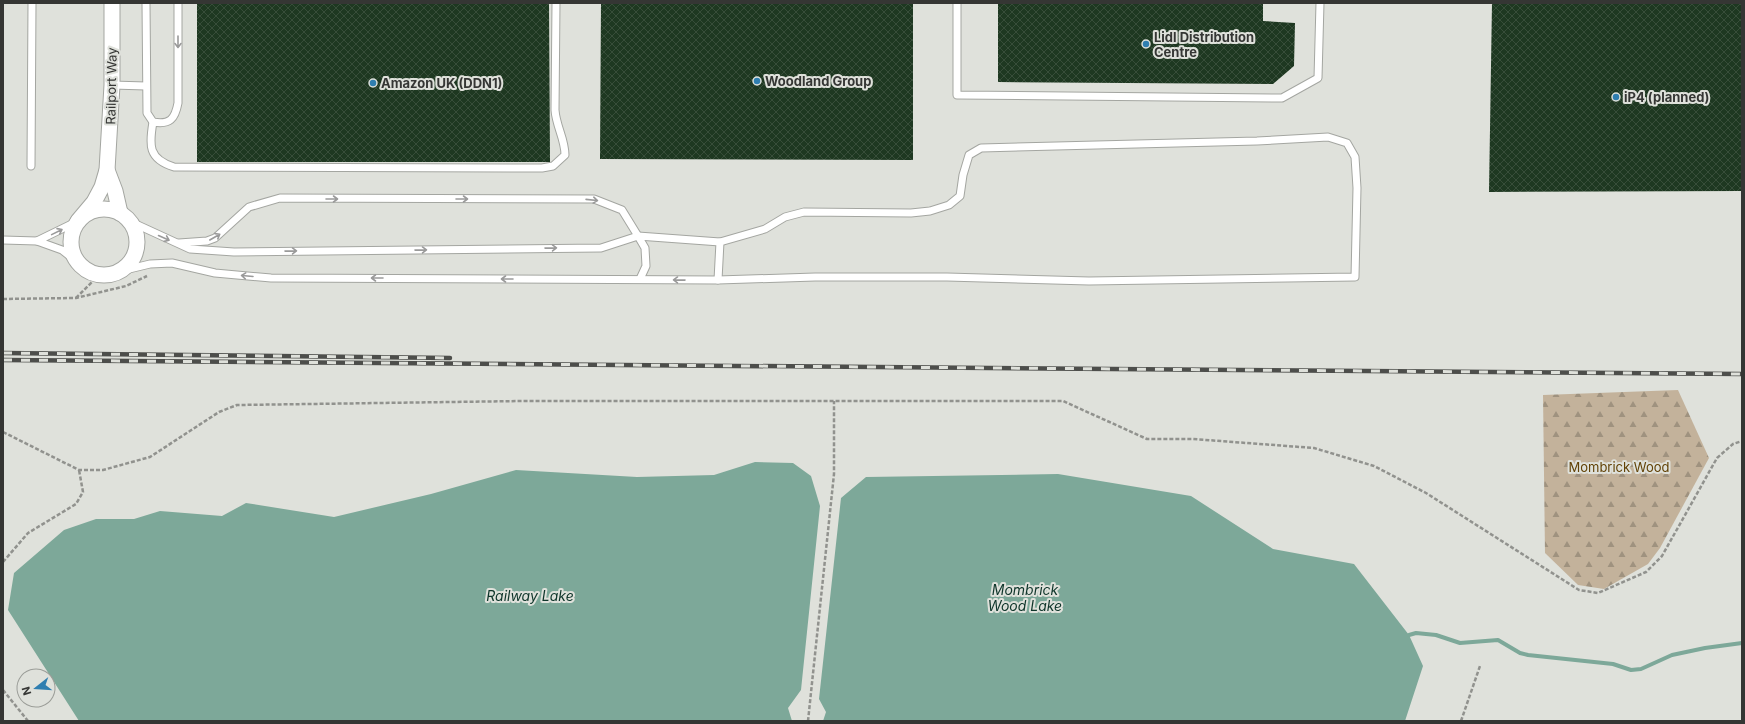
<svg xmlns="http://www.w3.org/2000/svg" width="1745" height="724" viewBox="0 0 1745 724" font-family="Inter,sans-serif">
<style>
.forest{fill:url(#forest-firs)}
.water{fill:#7da899}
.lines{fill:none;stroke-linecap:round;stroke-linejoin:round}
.stream{stroke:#7da899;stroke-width:4}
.building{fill:url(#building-cross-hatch)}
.service-casing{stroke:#a4a6a1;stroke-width:9}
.minor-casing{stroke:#a4a6a1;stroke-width:17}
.path{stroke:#91928e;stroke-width:2.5;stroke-dasharray:4 2;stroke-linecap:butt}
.service{stroke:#fff;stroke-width:7}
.minor{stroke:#fff;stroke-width:15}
.rail-casing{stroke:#4d4e4b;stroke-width:4.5}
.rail{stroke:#dfe1db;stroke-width:3;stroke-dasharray:9;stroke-linecap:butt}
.oneway{stroke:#9a9a9a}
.poi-dot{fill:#2f7eb0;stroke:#dfe1db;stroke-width:1.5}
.labels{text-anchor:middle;stroke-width:4;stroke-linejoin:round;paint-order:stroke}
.poi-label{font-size:13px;font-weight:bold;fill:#353634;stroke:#dfe1db;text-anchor:start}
.street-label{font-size:13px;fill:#353634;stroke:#dfe1db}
.park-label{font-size:13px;fill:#624206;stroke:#dfe1db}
.water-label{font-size:14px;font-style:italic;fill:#0e352a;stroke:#dfe1db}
</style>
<defs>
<pattern id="forest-firs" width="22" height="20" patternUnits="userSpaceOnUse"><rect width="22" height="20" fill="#c3b29b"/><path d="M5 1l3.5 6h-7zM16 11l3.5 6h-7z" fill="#9f927f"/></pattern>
<pattern id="building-cross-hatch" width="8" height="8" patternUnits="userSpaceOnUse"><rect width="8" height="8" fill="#1e3821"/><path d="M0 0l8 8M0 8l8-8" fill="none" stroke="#374d39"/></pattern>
</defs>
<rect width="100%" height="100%" fill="#dfe1db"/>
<polygon class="forest" points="1678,390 1709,458 1660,548 1648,564 1604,589 1578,585 1545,553 1543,395"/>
<g class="water">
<polygon points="755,462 793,463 811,476 820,506 801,690 788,708 792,721 79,721 8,610 14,573 64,530 96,519 134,519 160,511 222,516 246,503 334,517 431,494 516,470 637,477 714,475"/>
<polygon points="1058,474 1191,496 1273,549 1354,564 1409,635 1423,666 1405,721 823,721 826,712 819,699 841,498 866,477"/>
</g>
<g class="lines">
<polyline class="stream" points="1409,635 1416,633 1436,635 1460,643 1498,640 1520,653 1528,655 1613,664 1631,670 1641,669 1672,655 1705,648 1742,643"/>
</g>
<g class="building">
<polygon points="197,3 549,3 550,162 197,162"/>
<polygon points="601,3 913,3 913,160 600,159"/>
<polygon points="998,3 1263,3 1263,21 1295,23 1294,66 1273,84 998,82"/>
<polygon points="1492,3 1742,3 1742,191 1489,192"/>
</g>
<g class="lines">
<defs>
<g id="service">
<path d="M146,3L147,113L153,122C170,125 175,119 178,103V3"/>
<polyline points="957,3 957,95 1282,98 1318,78 1320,3"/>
<polyline points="112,85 146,86"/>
<path d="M153,122C149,145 148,159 174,167L542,168L553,166L565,155C565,139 556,126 555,110L556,3"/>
<polyline points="31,166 32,3"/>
<polyline points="3,240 37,241"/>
<polyline points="179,243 207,241 215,238 249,207 280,198 594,199 622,210 638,236 645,248 646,266 640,279"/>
<polyline points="76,261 62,250 37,241 78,221"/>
<polyline points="121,271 150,264 172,263 215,273 271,278 718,280 815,277 947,277 1089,281 1355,277 1357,188 1355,157 1347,143 1328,137 1257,141 981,148 969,155 963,175 960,196 949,205 930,211 911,213 804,212 785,217 765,229 720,242 638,236 601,248 234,252 190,249 129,221"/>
<polyline points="718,280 720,242"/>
</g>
<g id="minor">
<polyline points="107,170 115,191 120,213"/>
<circle cx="104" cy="242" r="33"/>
<polyline points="78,221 94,202 102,187 107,170 112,85 112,3"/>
</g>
</defs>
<use href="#service" class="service-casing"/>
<use href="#minor" class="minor-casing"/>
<g class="path">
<polyline points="76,298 92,282 89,272"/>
<polyline points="3,299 76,298 126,286 147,276"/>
<polyline points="3,432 79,470 103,470 150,457 219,412 237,405 524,401 1063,401 1147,439 1193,439 1314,448 1374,466 1426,493 1579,590 1598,593 1646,572 1662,556 1717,458 1733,444 1742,441"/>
<polyline points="3,562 28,533 76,504 83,492 79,470"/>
<polyline points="3,690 28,721"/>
<polyline points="808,721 834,474 834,401"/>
<polyline points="1461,721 1480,666"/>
</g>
<use href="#service" class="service"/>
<use href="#minor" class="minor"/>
<defs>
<g id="rail">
<polyline points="3,353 450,358"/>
<polyline points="3,360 1742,374"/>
</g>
</defs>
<use href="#rail" class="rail-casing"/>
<use href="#rail" class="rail"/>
</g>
<defs><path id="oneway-shaft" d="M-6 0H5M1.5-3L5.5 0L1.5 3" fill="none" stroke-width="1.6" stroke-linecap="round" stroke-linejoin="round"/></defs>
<g class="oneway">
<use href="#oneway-shaft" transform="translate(178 42) rotate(90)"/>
<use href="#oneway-shaft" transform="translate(332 199)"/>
<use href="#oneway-shaft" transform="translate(462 199)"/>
<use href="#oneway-shaft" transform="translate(592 200) rotate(6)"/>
<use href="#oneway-shaft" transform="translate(57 232) rotate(-26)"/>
<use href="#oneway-shaft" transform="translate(215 237) rotate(-30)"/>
<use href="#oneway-shaft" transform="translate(164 238) rotate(24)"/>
<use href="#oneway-shaft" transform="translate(551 248) rotate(-1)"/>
<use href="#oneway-shaft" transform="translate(421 250) rotate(-1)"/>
<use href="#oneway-shaft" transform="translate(291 251) rotate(-1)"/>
<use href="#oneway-shaft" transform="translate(247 276) rotate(-175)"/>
<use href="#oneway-shaft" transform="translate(377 278) rotate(-180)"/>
<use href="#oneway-shaft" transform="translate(507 279) rotate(-180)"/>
<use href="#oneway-shaft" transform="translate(679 280) rotate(-179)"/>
</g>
<g class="poi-dot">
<circle cx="1146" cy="44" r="4"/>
<circle cx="757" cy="81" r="4"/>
<circle cx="373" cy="83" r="4"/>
<circle cx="1616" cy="97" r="4"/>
</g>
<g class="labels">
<g class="poi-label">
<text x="1154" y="42">Lidl Distribution<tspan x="1154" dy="15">Centre</tspan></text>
<text x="765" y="86">Woodland Group</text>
<text x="381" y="88">Amazon UK (DDN1)</text>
<text x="1624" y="102">iP4 (planned)</text>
</g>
<g class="street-label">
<text transform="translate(111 86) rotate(-89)" y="5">Railport Way</text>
</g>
<g class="park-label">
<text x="1619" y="472">Mombrick Wood</text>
</g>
<g class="water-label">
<text x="1025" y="595">Mombrick<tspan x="1025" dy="16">Wood Lake</tspan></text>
<text x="530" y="601">Railway Lake</text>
</g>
</g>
<rect width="1745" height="724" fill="none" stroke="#353634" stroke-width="8"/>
<g transform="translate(36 688) rotate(253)"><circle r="19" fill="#dfe1db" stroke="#9b9d98"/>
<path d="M0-3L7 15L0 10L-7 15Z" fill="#2f7eb0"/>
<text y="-6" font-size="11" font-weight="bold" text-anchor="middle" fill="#353634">N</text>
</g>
</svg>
